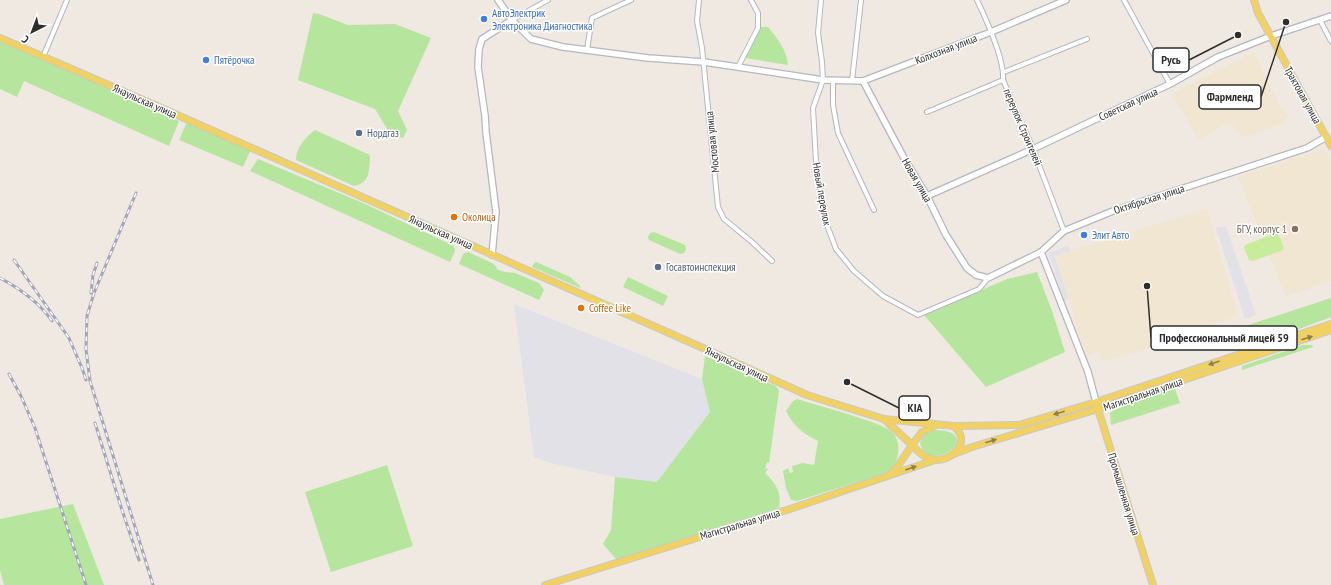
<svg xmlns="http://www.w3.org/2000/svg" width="1331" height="585" viewBox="0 0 1331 585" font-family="'PT Sans Narrow',sans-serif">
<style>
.industrial{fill:#e3e1e8}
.education{fill:#f0e6d1}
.green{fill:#b6e59e}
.pitch{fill:#c9ec9a}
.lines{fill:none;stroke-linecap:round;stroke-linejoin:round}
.street-casing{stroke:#b4b7c1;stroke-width:6}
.secondary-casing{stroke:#b4b7c1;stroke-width:8}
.primary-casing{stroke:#c9c9c9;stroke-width:8}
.street{stroke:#fff;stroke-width:4}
.secondary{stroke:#fff;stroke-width:5.5}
.primary{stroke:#f2d163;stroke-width:6}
.rail-casing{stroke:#a3a6b8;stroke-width:3}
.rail{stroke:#fff;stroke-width:1.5;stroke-dasharray:4.5;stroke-linecap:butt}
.oneway{fill:#908048}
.shop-dot{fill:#3f7fe0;stroke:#fff;stroke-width:1.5}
.service-dot{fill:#5c6f8a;stroke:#fff;stroke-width:1.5}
.food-dot{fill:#e8710a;stroke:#fff;stroke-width:1.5}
.education-dot{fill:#8d6e63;stroke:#fff;stroke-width:1.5}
.labels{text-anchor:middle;stroke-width:3;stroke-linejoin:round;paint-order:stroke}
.shop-label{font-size:11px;fill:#366cbe;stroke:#fff;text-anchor:start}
.street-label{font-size:11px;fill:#2e2e2e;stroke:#fff}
.service-label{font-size:11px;fill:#4e5e75;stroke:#fff;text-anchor:start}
.food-label{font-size:11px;fill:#c56008;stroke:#fff;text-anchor:start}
.education-label{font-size:11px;fill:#785e54;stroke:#fff;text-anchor:end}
.leader{fill:none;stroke:#2e2e2e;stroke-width:1.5}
.callout-dot{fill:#2e2e2e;stroke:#fff;stroke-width:1.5}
.callout{fill:#fff;stroke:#2e2e2e;stroke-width:1.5}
.callout-label{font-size:12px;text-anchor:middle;font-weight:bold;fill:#2e2e2e}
</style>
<rect width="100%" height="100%" fill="#efe9e1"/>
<g class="industrial">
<polygon points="1226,226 1256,315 1245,319 1216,228"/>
<polygon points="1068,246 1070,251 1055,256 1069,299 1064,300 1048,253"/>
<polygon points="514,304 702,379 710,412 657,482 615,477 551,463 534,457"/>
</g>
<g class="education">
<polygon points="1254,52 1280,106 1289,117 1278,126 1250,135 1241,137 1232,124 1224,125 1199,140 1172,94"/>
<polygon points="1324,149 1331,161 1331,281 1286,297 1238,177"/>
<polygon points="1207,209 1238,316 1213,324 1214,328 1102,362 1098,351 1086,356 1056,256 1072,250"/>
</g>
<g class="green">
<polygon points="313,13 319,14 348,25 395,24 431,38 398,111 407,130 403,138 391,135 375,109 298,80"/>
<path d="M761,27H768C777,38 787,50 788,65L745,58Z"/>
<polygon points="0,40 179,121 169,146 24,81 17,97 0,89"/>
<polygon points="187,122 251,149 243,167 179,140"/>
<path d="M315,130L370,155C369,169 371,183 354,186L296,160C296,147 305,138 315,130Z"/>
<polygon points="258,159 363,203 454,246 455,251 450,262 250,171"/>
<polygon points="654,232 685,245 686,249 684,253 680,254 649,240 648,237 650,233"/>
<polygon points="468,252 494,264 498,270 505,272 515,273 539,283 544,290 539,300 459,264 463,254"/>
<polygon points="536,262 570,277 580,286 580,288 532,267 534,263"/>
<polygon points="1037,272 1052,311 1065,352 986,387 924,315 1007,279"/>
<polygon points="628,277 668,296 663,306 623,287"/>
<polygon points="1331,298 1331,317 1278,337 1232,351 1227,332"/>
<polygon points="1303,345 1312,345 1313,347 1242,370 1242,366"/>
<path d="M705,356L776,386L779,391L769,463L767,462L765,468L768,469L765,473C776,484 782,492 779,508L617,560L603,544L611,530L615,477L657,482L710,412L702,379Z"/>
<polygon points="1174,386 1180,403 1111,425 1110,413 1122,404"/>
<path d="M797,399C812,404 885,423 892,432C900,440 900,454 895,464C893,467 889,470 886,473L797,501L791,500L786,488L783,471L788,468L790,473L793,472L792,466L803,463L814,465L818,441C804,434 793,426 786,411L793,401Z"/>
<path d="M935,430C982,431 941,468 924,452C922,449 921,446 920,443C923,435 927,432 935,430Z"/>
<polygon points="387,465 413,546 331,572 305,492"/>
<polygon points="73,504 104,585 4,585 0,570 0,519"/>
</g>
<polygon class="pitch" points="1278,234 1284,248 1283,250 1253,261 1249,260 1244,248 1245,245 1271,235"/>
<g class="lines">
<defs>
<g id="street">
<polyline points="699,0 697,21 702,48 718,207 724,219 752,242 772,261"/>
<polyline points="821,0 818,33 822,62 823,80 813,108 816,162 827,225 836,249 854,271 883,296 918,315 979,289 988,278"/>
<path d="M977,0C986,19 1005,60 1003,80L1033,149L1064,231"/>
<polyline points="1124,0 1170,84"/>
<polyline points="512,20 548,0"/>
<polyline points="1320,20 1331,41"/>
<polyline points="587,50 592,18 631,0"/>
<polyline points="43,57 67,0"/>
<polyline points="738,67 758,28 758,13 751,0"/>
<polyline points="1004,72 1087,39"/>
<polyline points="833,80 833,105 838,133 874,210"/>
<polyline points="852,81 861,0"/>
<polyline points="927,112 1003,80"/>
</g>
<g id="secondary">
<polyline points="498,0 512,20 531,39 563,47 648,58 704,62 823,80 863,81 991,32 1066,0"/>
<polyline points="863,81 904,158 927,196 946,235 967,268 976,275 988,278 1041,252 1064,231 1113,211 1307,148 1326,137"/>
<polyline points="927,196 1033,149 1170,84 1218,57 1271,36 1331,16"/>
<polyline points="1041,252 1088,372 1096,402"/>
<polyline points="492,255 496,212 486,132 485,116 478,67 479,49 482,39 512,20"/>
</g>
<g id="primary">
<polyline points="1254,0 1258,13 1331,146"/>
<polyline points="0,38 157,106 703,348 807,395 884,419 954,426 1019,425 1096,402 1331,324"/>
<polyline points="1097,406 1153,585"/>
<polyline points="884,419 912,445 896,469 890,474"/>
<path d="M936,425L922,432L912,445C918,452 926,460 936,460C948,460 963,450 961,437C960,433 957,429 954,426"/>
<polyline points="954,454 972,447 1098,409 1331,330"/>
<polyline points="545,585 787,510 935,460"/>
</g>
</defs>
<use href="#street" class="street-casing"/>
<use href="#secondary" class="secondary-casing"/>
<use href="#primary" class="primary-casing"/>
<use href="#street" class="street"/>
<use href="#secondary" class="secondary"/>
<use href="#primary" class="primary"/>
<defs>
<g id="rail">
<polyline points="136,193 94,293 87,316 86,349 90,381 153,585"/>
<polyline points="14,260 69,338 82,368 86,380"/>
<path d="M0,278C19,288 39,302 52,321"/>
<polyline points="91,293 93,275 97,263"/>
<polyline points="9,374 21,396 35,428 86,585"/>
<polyline points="95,423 122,510 139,560"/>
</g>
</defs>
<use href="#rail" class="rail-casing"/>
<use href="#rail" class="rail"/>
</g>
<defs><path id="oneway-solid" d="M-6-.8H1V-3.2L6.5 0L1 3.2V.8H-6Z"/></defs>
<g class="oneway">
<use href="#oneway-solid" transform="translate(1307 338) rotate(-18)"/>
<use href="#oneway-solid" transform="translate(1214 363) rotate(161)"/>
<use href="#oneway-solid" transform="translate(1059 413) rotate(164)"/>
<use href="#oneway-solid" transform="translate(991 441) rotate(-17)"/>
<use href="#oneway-solid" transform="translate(911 468) rotate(-19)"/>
</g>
<g class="shop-dot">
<circle cx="484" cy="19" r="4"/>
<circle cx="206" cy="60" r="4"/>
<circle cx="1084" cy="235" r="4"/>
</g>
<g class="service-dot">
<circle cx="359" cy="133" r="4"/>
<circle cx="658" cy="267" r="4"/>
</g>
<g class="food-dot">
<circle cx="454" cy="217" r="4"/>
<circle cx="581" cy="308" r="4"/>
</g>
<circle class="education-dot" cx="1295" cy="229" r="4"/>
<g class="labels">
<g class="shop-label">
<text x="492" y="17">АвтоЭлектрик<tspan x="492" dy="13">Электроника Диагностика</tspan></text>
<text x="214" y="64">Пятёрочка</text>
<text x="1092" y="239">Элит Авто</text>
</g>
<g class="street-label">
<text transform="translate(946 49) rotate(-21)" y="4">Колхозная улица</text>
<text transform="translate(1303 95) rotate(61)" y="4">Трактовая улица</text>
<text transform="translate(145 101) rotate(24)" y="4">Янаульская улица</text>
<text transform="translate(1128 104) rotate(-25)" y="4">Советская улица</text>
<text transform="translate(1023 127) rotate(67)" y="4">переулок Строителей</text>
<text transform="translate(712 142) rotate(-96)" y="4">Мостовая улица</text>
<text transform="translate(917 180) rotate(60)" y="4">Новая улица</text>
<text transform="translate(822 194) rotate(80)" y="4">Новый переулок</text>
<text transform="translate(1149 199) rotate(-18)" y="4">Октябрьская улица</text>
<text transform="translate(441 232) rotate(24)" y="4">Янаульская улица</text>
<text transform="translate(737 364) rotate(25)" y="4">Янаульская улица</text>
<text transform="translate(1143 394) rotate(-19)" y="4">Магистральная улица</text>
<text transform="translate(1124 494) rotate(73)" y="4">Промышленная улица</text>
<text transform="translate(740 524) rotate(-17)" y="4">Магистральная улица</text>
</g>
<g class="service-label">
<text x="367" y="137">Нордгаз</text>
<text x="666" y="271">Госавтоинспекция</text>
</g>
<g class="food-label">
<text x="462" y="221">Околица</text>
<text x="589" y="312">Coffee Like</text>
</g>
<g class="education-label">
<text x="1287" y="233">БГУ, корпус 1</text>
</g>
</g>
<path class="leader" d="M1238 35L1189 60M1286 22L1261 97M1147 286L1151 338M847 382L899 408"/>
<g class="callout-dot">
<circle cx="1238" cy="35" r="4"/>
<circle cx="1286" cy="22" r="4"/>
<circle cx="1147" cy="286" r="4"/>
<circle cx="847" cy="382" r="4"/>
</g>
<g class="callout">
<rect x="1153" y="48" width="36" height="24" rx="4"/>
<rect x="1199" y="85" width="62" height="24" rx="4"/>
<rect x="1151" y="326" width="146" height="24" rx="4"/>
<rect x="899" y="396" width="31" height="24" rx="4"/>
</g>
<g class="callout-label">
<text x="1171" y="64">Русь</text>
<text x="1230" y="101">Фармленд</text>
<text x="1224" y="342">Профессиональный лицей 59</text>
<text x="915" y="412">KIA</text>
</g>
<g transform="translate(32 32) rotate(222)" stroke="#ffffff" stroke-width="3" paint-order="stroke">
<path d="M0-3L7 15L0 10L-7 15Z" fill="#2e2e2e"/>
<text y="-6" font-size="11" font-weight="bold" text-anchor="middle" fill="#2e2e2e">С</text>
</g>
</svg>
